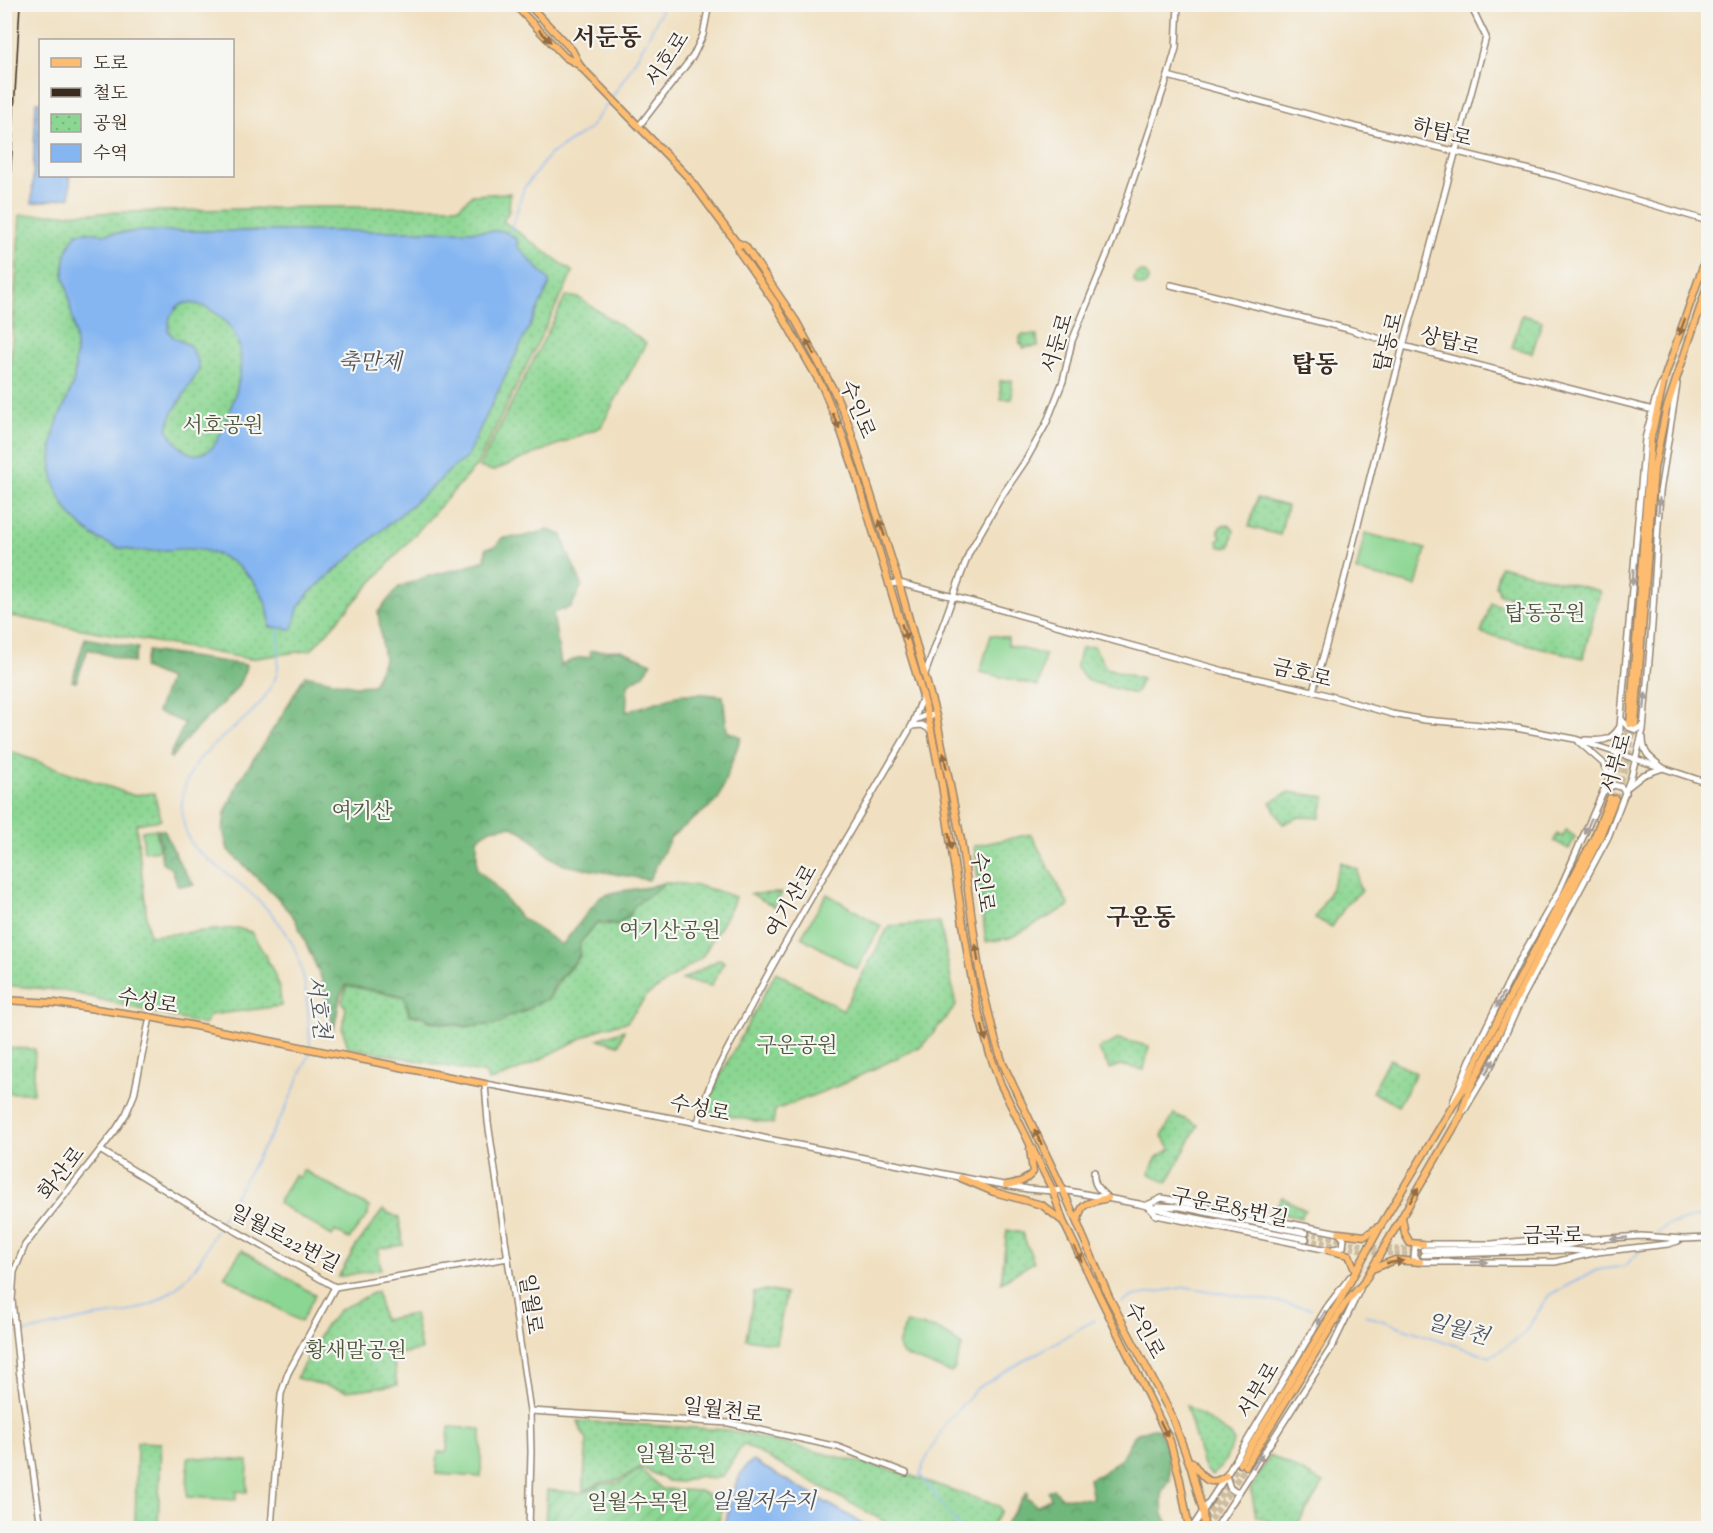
<svg xmlns="http://www.w3.org/2000/svg" width="1713" height="1533" viewBox="0 0 1713 1533" font-family="'Sorts Mill Goudy','Noto Serif KR',serif">
<style>
.grass{fill:#8bd692;stroke:#638058;stroke-width:1.5}
.forest{fill:url(#forest-crowns);stroke:#56704d;stroke-width:1.5}
.park{fill:url(#park-dots);stroke:#638058;stroke-width:1.5}
.garden{fill:url(#garden-furrows);stroke:#638058;stroke-width:1.5}
.water{fill:#85b6f1;stroke:#607088;stroke-width:1.5;fill-rule:evenodd}
.lines{fill:none;stroke-linecap:round;stroke-linejoin:round}
.stream{stroke:#85b6f1;stroke-width:1.5}
.minor-tunnel{stroke:#ccbca0;stroke-width:5;stroke-dasharray:5 2.5;stroke-linecap:butt}
.major-tunnel{stroke:#ccbca0;stroke-width:6;stroke-dasharray:6 3;stroke-linecap:butt}
.minor-casing{stroke:#968570;stroke-width:8}
.major-casing{stroke:#968570;stroke-width:9}
.minor{stroke:#fff;stroke-width:5}
.major{stroke:#fdbc70;stroke-width:6}
.rail{stroke:#3b2a1e;stroke-width:1.5}
.oneway{fill:#926c43}
.oneway2{fill:#a79f9a}
.labels{text-anchor:middle;stroke-width:4.5;stroke-linejoin:round;paint-order:stroke}
.street-label{font-size:21px;fill:#3b2a1e;stroke:#f6f6f2}
.park-label{font-size:21px;fill:#4f553b;stroke:#f6f6f2}
.water-label{font-size:22px;font-style:italic;fill:#51545d;stroke:#f6f6f2}
.quarter-label{font-size:24px;font-weight:bold;fill:#3b2a1e;stroke:#f6f6f2}
</style>
<defs>
<pattern id="forest-crowns" width="20" height="18" patternUnits="userSpaceOnUse" patternTransform="scale(1.5)"><rect width="20" height="18" fill="#70b77c"/><path d="M2 6a3 3 0 1 1 6 0M12 15a3 3 0 1 1 6 0" fill="none" stroke="#5d9565"/></pattern>
<pattern id="park-dots" width="8" height="8" patternUnits="userSpaceOnUse" patternTransform="scale(1.5)"><rect width="8" height="8" fill="#8bd692"/><path d="M2 2h.1M6 6h.1" fill="none" stroke="#79b87d" stroke-width="1.8" stroke-linecap="round"/></pattern>
<pattern id="garden-furrows" width="10" height="10" patternUnits="userSpaceOnUse" patternTransform="scale(1.5)"><rect width="10" height="10" fill="#8bd692"/><path d="M-1 1l2-2M0 10L10 0M9 11l2-2" fill="none" stroke="#79b87d"/></pattern>
</defs>
<rect width="100%" height="100%" fill="#f6f6f2"/>
<filter id="ink" filterUnits="userSpaceOnUse"><feTurbulence type="fractalNoise" baseFrequency=".0167" numOctaves="2"/><feDisplacementMap in="SourceGraphic" scale="12" xChannelSelector="R" yChannelSelector="G"/><feConvolveMatrix kernelMatrix="1 2 1 2 8 2 1 2 1" color-interpolation-filters="sRGB"/></filter>
<filter id="wash" filterUnits="userSpaceOnUse"><feTurbulence type="fractalNoise" baseFrequency=".008" numOctaves="4" result="noise"/><feDisplacementMap in="SourceGraphic" scale="24" xChannelSelector="R" yChannelSelector="G"/><feGaussianBlur stdDeviation="1.35" result="paint"/><feColorMatrix in="noise" values="0 0 0 0 0 0 0 0 0 0 0 0 0 0 0 0 0 1.4 0 .05"/><feComposite in="paint" operator="in"/></filter>
<g filter="url(#wash)">
<rect width="100%" height="100%" fill="#f0e0c1"/>
<g class="grass">
<polygon points="1365,533 1426,549 1416,586 1356,571"/>
<polygon points="991,635 1008,638 1008,645 1045,655 1038,686 980,672"/>
<polygon points="156,829 159,850 144,852 142,831"/>
<polygon points="827,894 881,926 857,969 801,937"/>
<polygon points="303,1170 369,1207 368,1215 349,1239 335,1231 332,1236 278,1203 294,1175 299,1178"/>
<polygon points="242,1250 315,1295 301,1322 224,1276"/>
<polygon points="906,1323 940,1330 962,1346 954,1370 951,1373 903,1355 898,1346"/>
<polygon points="449,1427 481,1429 481,1477 436,1474 438,1452 447,1452"/>
<polygon points="188,1457 248,1461 247,1492 236,1491 236,1500 187,1497"/>
</g>
<g class="forest">
<path d="M548,530L562,535L567,551L582,585L571,607L553,613L561,665L578,658L591,657L590,651L621,650L652,663L643,675L628,684L626,712L681,694H705L723,696L727,731L741,737L718,800L671,837L649,880L564,865L550,857L525,833L510,826L490,829L477,839V869L494,885L519,916L562,945L600,897L615,892L649,887L666,882L618,924L597,922L580,943V952L577,959L556,982L548,999C539,1002 533,1006 525,1010C513,1017 512,1011 500,1024L466,1026L429,1020C424,1014 417,1014 410,1015L404,996L346,985L340,997L334,1030L321,977L295,919L276,896L228,850L223,830L225,813L239,781L281,717L305,675L355,686L373,685L384,660L378,612L399,587L428,576L463,568L485,560L486,548L496,546L502,538L521,537Z"/>
<polygon points="85,638 138,648 133,663 88,649 76,682 72,681"/>
<path d="M148,651L246,665C241,693 218,706 199,726C189,736 180,747 171,758L169,757L185,723L157,712L169,679L143,668Z"/>
<polygon points="158,830 164,830 180,864 194,885 178,886 172,869 162,862"/>
<polygon points="1152,1428 1155,1428 1160,1432 1168,1453 1170,1481 1162,1492 1162,1505 1163,1515 1171,1528 1003,1528 1026,1493 1028,1493 1026,1499 1030,1499 1036,1506 1051,1498 1048,1491 1053,1489 1057,1492 1061,1497 1093,1499 1089,1479 1101,1474 1121,1458 1130,1442 1136,1434"/>
</g>
<g class="park">
<polygon points="510,193 509,211 503,221 573,272 477,465 311,650 250,659 5,615 5,454 20,215 310,207 459,207 472,195"/>
<circle cx="1141" cy="279" r="7"/>
<polygon points="566,296 579,298 646,343 601,427 493,471 479,467"/>
<polygon points="1522,315 1542,321 1532,353 1512,347"/>
<polygon points="1022,335 1037,335 1038,346 1023,348 1023,344 1020,344 1020,337"/>
<polygon points="1012,380 1012,399 1001,399 1000,381"/>
<polygon points="1257,498 1287,506 1280,535 1249,527"/>
<polygon points="1227,525 1231,526 1234,530 1230,547 1227,546 1226,548 1219,546 1218,541 1221,536 1218,531 1221,526"/>
<polygon points="1500,566 1600,591 1583,658 1481,633 1491,603 1506,607 1509,596 1499,594 1498,588 1495,586"/>
<polygon points="1094,646 1106,668 1142,679 1135,694 1088,681 1076,667 1081,648"/>
<path d="M5,750L132,795L154,793L161,820L136,824L149,936L237,928L251,932C265,955 281,978 281,1006L210,1015L204,1025L66,991L5,985Z"/>
<polygon points="1289,792 1325,797 1320,818 1299,817 1283,824 1270,802"/>
<polygon points="1566,830 1575,837 1569,849 1554,841 1557,834 1563,837"/>
<polygon points="1031,834 1069,906 1010,938 986,942 974,846"/>
<polygon points="1341,862 1358,870 1358,884 1362,891 1348,902 1332,927 1315,918 1329,893"/>
<path d="M666,883C691,883 712,888 735,897L732,906L702,957L646,996L627,1022L604,1027L523,1068L497,1079L488,1081L486,1074L348,1047L342,1028L346,1009L342,1001L347,986L404,997L409,1015L425,1017L428,1021L467,1027L500,1024L509,1016L524,1012L535,1004L549,999L559,981L580,957V943L597,924L617,925L631,915L633,907Z"/>
<polygon points="782,893 775,907 751,894"/>
<polygon points="940,922 956,1006 922,1046 840,1085 775,1110 773,1124 705,1112 719,1078 776,972 843,1010 889,926"/>
<polygon points="720,959 724,962 711,986 682,980"/>
<polygon points="624,1030 619,1045 598,1039"/>
<polygon points="1119,1039 1149,1046 1144,1070 1120,1065 1110,1069 1098,1049"/>
<polygon points="5,1048 35,1049 33,1093 5,1093"/>
<polygon points="1390,1059 1416,1073 1398,1106 1372,1092"/>
<polygon points="1174,1114 1198,1125 1167,1183 1149,1173 1157,1157 1171,1149 1162,1136"/>
<polygon points="1282,1197 1305,1210 1301,1218 1273,1212"/>
<polygon points="383,1210 399,1218 403,1245 378,1249 381,1269 338,1277 356,1246"/>
<polygon points="1007,1230 1022,1233 1034,1262 1001,1282"/>
<polygon points="766,1290 786,1294 776,1344 746,1339 754,1293"/>
<polygon points="377,1291 383,1320 414,1314 421,1350 393,1355 397,1385 346,1391 296,1378 324,1328 339,1310"/>
<polygon points="1186,1405 1231,1435 1234,1441 1224,1463 1213,1475 1208,1473 1203,1466"/>
<polygon points="578,1421 728,1430 900,1472 999,1506 1001,1511 990,1528 896,1528 743,1444 723,1476 712,1479 699,1476 681,1482 668,1481 641,1467 619,1480 602,1482 583,1491 587,1440 581,1431"/>
<polygon points="137,1442 161,1443 158,1528 135,1528"/>
<polygon points="1270,1455 1324,1483 1295,1528 1282,1528 1256,1516 1251,1489"/>
</g>
<polygon class="garden" points="640,1469 662,1489 700,1491 724,1503 717,1528 545,1528 547,1490 583,1493 601,1484 619,1483"/>
<g class="water">
<polygon points="36,102 40,102 40,176 70,176 70,197 32,203"/>
<path d="M143,231H503L517,239V246L549,280V286L466,458L451,469L438,482L310,592L299,606L292,629L270,627C269,586 234,553 194,549C175,548 158,552 139,551C95,548 59,515 52,471C50,453 53,430 61,413C66,402 71,391 74,379C75,370 75,360 76,352C76,333 71,312 68,293C67,286 63,278 64,271C64,257 69,243 77,233L87,232L104,234ZM185,303C198,303 210,308 219,316C253,343 240,384 227,418C223,428 218,444 209,450C189,463 175,443 167,428L172,414L199,370L198,361L189,345L173,337L168,330L170,317L178,306Z"/>
<path d="M753,1461L871,1528H724C730,1509 734,1471 753,1461Z"/>
</g>
<g class="lines">
<g class="stream">
<path d="M612,97C632,68 650,36 664,4"/>
<polyline points="509,235 524,188 549,155 589,129 610,100"/>
<path d="M279,628C278,642 280,659 277,673C276,678 273,682 271,686C249,732 187,743 182,802C181,817 185,834 193,846C201,856 212,861 221,869C247,889 278,914 293,945C308,977 308,1013 310,1048"/>
<polyline points="221,1220 284,1112 310,1053"/>
<polyline points="1656,1235 1667,1225 1708,1214"/>
<polyline points="1122,1303 1134,1296 1186,1287 1311,1308"/>
<polyline points="1365,1315 1490,1357 1523,1335 1549,1295 1597,1270 1625,1266 1642,1249"/>
<polyline points="17,1334 90,1318 125,1313 152,1304 175,1289 189,1275 199,1262 219,1225"/>
<polyline points="4,1337 12,1335"/>
<polyline points="960,1528 920,1475 924,1463 946,1423 976,1389 1094,1320"/>
</g>
</g>
</g>
<g filter="url(#ink)">
<g class="lines">
<g class="minor-tunnel">
<polyline points="1306,1233 1378,1248 1423,1250"/>
<polyline points="1306,1239 1376,1253 1423,1255"/>
</g>
<g class="major-tunnel">
<polyline points="1610,798 1630,724"/>
<polyline points="1615,799 1627,761 1635,724"/>
<polyline points="1200,1528 1240,1464"/>
<polyline points="1206,1528 1246,1466"/>
</g>
<defs>
<g id="minor">
<polyline points="1168,76 1344,124 1555,176 1708,221"/>
<polyline points="639,126 693,56 703,35 709,4"/>
<polyline points="1171,285 1348,329 1403,346 1653,410"/>
<polyline points="889,584 899,583 954,597 1224,671 1313,691 1392,714 1425,720 1516,728 1575,739 1708,783"/>
<polyline points="925,674 969,553 1001,497 1026,460 1046,424 1063,381 1072,341 1113,240 1168,76 1176,48 1178,4"/>
<polyline points="1313,691 1339,600 1403,346 1416,301 1486,37 1470,4"/>
<polyline points="923,696 912,726 922,725 931,730"/>
<polyline points="1621,719 1628,727 1636,730 1643,725"/>
<path d="M1585,740C1601,741 1610,742 1619,728"/>
<polyline points="1579,742 1603,763 1609,776"/>
<path d="M1629,786L1643,775L1663,768C1651,758 1643,755 1643,738"/>
<polyline points="1603,792 1614,785 1621,787 1626,793"/>
<polyline points="1453,1102 1470,1060 1517,965 1558,893 1615,765 1620,745 1620,727 1645,439 1656,397 1661,385"/>
<polyline points="1464,1111 1492,1064 1521,1000 1608,837 1631,777 1643,730 1652,625 1660,492 1677,384"/>
<path d="M698,1123C707,1081 732,1042 752,1004C803,907 861,815 915,720L927,715L936,716"/>
<polyline points="100,1150 188,1204 335,1287 508,1258"/>
<path d="M1094,1172C1093,1184 1098,1189 1107,1197"/>
<polygon points="1162,1198 1339,1233 1344,1239 1343,1247 1328,1250 1156,1215 1147,1205"/>
<polyline points="1158,1206 1181,1207 1306,1233"/>
<polyline points="1596,1239 1566,1237 1492,1244 1423,1244 1415,1247 1414,1257 1420,1262 1555,1262 1597,1252"/>
<polyline points="1423,1250 1493,1249 1566,1245 1596,1239 1641,1236 1683,1239 1708,1238"/>
<polyline points="1423,1255 1567,1250 1597,1252 1668,1244 1678,1241"/>
<polyline points="530,1411 729,1423 838,1447 906,1473"/>
<polyline points="1226,1476 1230,1488 1234,1491 1239,1491"/>
<polyline points="41,1528 19,1369 12,1300 14,1272 25,1245 79,1177 115,1131 126,1114 134,1095 150,1017"/>
<polyline points="271,1528 281,1394 288,1373 335,1287"/>
<polyline points="529,1528 531,1452 530,1411 488,1122 485,1084 688,1121 768,1139 975,1180 1028,1189 1053,1191 1063,1190 1139,1204 1180,1215 1306,1239"/>
<polyline points="1192,1528 1226,1476 1327,1307 1350,1277"/>
<polyline points="1216,1528 1333,1345 1360,1289"/>
</g>
<g id="major">
<polyline points="514,4 565,57 579,65 688,177 736,242 738,250 775,303 823,388 842,434 857,478 923,696 931,730 942,785 969,964 977,1007 989,1051 1000,1083 1053,1191 1063,1221 1170,1441 1180,1480 1189,1528"/>
<polyline points="528,4 572,50 579,64"/>
<polyline points="736,242 745,246 796,321 834,391 847,420 899,583 936,716 961,840 980,977 995,1039 1003,1064 1063,1190 1109,1297 1171,1414 1191,1468 1203,1512 1204,1528"/>
<polyline points="1630,724 1651,437 1665,376 1708,252"/>
<polyline points="1635,724 1654,469 1666,410 1708,284"/>
<polyline points="4,1000 55,1003 150,1017 485,1084"/>
<polyline points="961,1178 994,1192 1042,1205 1061,1220"/>
<path d="M1006,1185C1017,1183 1025,1182 1033,1172L1030,1149"/>
<polyline points="1402,1217 1405,1234 1410,1243 1423,1244"/>
<path d="M1078,1222C1080,1201 1089,1203 1108,1198"/>
<polyline points="1339,1233 1365,1236 1378,1227"/>
<polyline points="1328,1250 1349,1255 1355,1270"/>
<polyline points="1372,1269 1395,1260 1420,1262"/>
<path d="M1192,1462C1202,1476 1208,1489 1226,1476"/>
<polyline points="1240,1464 1339,1302 1381,1225 1463,1089 1485,1044 1594,838 1610,798"/>
<polyline points="1246,1466 1345,1304 1364,1282 1460,1117 1469,1090 1599,839 1615,799"/>
</g>
</defs>
<use href="#minor" class="minor-casing"/>
<use href="#major" class="major-casing"/>
<use href="#minor" class="minor"/>
<use href="#major" class="major"/>
<g class="rail">
<polyline points="4,85 9,4"/>
<polyline points="4,293 20,4"/>
</g>
</g>
<defs><path id="oneway-solid" d="M-6-.8H1V-3.2L6.5 0L1 3.2V.8H-6Z" transform="scale(1.5)"/></defs>
<g class="oneway">
<use href="#oneway-solid" transform="translate(545 36) rotate(46)"/>
<use href="#oneway-solid" transform="translate(1682 327) rotate(109)"/>
<use href="#oneway-solid" transform="translate(810 347) rotate(-119)"/>
<use href="#oneway-solid" transform="translate(836 421) rotate(66)"/>
<use href="#oneway-solid" transform="translate(882 528) rotate(-108)"/>
<use href="#oneway-solid" transform="translate(904 632) rotate(73)"/>
<use href="#oneway-solid" transform="translate(945 761) rotate(-101)"/>
<use href="#oneway-solid" transform="translate(950 841) rotate(81)"/>
<use href="#oneway-solid" transform="translate(977 953) rotate(-98)"/>
<use href="#oneway-solid" transform="translate(984 1033) rotate(75)"/>
<use href="#oneway-solid" transform="translate(1038 1137) rotate(-116)"/>
<use href="#oneway-solid" transform="translate(1414 1195) rotate(-60)"/>
<use href="#oneway-solid" transform="translate(1078 1254) rotate(64)"/>
<use href="#oneway-solid" transform="translate(1395 1262) rotate(-9)"/>
<use href="#oneway-solid" transform="translate(1164 1429) rotate(64)"/>
</g>
<g class="oneway2">
<use href="#oneway-solid" transform="translate(1659 506) rotate(-87)"/>
<use href="#oneway-solid" transform="translate(1633 577) rotate(95)"/>
<use href="#oneway-solid" transform="translate(1645 701) rotate(-85)"/>
<use href="#oneway-solid" transform="translate(1588 826) rotate(114)"/>
<use href="#oneway-solid" transform="translate(1500 1000) rotate(116)"/>
<use href="#oneway-solid" transform="translate(1490 1067) rotate(-61)"/>
<use href="#oneway-solid" transform="translate(1619 1238) rotate(177)"/>
<use href="#oneway-solid" transform="translate(1479 1262)"/>
<use href="#oneway-solid" transform="translate(1321 1318) rotate(121)"/>
<use href="#oneway-solid" transform="translate(1258 1461) rotate(-57)"/>
</g>
</g>
<g class="labels">
<g class="street-label">
<text transform="translate(667 59) rotate(-57)" y="7">서호로</text>
<text transform="translate(1442 132) rotate(14)" y="7">하탑로</text>
<text transform="translate(1450 341) rotate(14)" y="7">상탑로</text>
<text transform="translate(1388 342) rotate(-75)" y="7">탑동로</text>
<text transform="translate(1057 343) rotate(-73)" y="7">서둔로</text>
<text transform="translate(858 409) rotate(68)" y="7">수인로</text>
<text transform="translate(1302 673) rotate(14)" y="7">금호로</text>
<text transform="translate(1616 763) rotate(-74)" y="7">서부로</text>
<text transform="translate(983 882) rotate(82)" y="7">수인로</text>
<text transform="translate(791 901) rotate(-60)" y="7">여기산로</text>
<text transform="translate(148 1001) rotate(10)" y="7">수성로</text>
<text transform="translate(700 1108) rotate(12)" y="7">수성로</text>
<text transform="translate(61 1173) rotate(-52)" y="7">화산로</text>
<text transform="translate(1230 1207) rotate(12)" y="7">구운로85번길</text>
<text x="1553" y="1242">금곡로</text>
<text transform="translate(285 1238) rotate(28)" y="7">일월로22번길</text>
<text transform="translate(531 1304) rotate(82)" y="7">일월로</text>
<text transform="translate(1145 1330) rotate(62)" y="7">수인로</text>
<text transform="translate(1258 1390) rotate(-59)" y="7">서부로</text>
<text transform="translate(723 1410) rotate(7)" y="7">일월천로</text>
</g>
<g class="park-label">
<text x="223" y="432">서호공원</text>
<text x="1545" y="620">탑동공원</text>
<text x="362" y="818">여기산</text>
<text x="670" y="937">여기산공원</text>
<text x="797" y="1052">구운공원</text>
<text x="356" y="1357">황새말공원</text>
<text x="676" y="1461">일월공원</text>
<text x="638" y="1509">일월수목원</text>
</g>
<g class="water-label">
<text x="370" y="369">축만제</text>
<text transform="translate(319 1007) rotate(82)" y="8">서호천</text>
<text transform="translate(1458 1328) rotate(16)" y="8">일월천</text>
<text x="763" y="1508">일월저수지</text>
</g>
<g class="quarter-label">
<text x="607" y="45">서둔동</text>
<text x="1315" y="372">탑동</text>
<text x="1141" y="925">구운동</text>
</g>
</g>
<rect width="1713" height="1533" fill="none" stroke="#f6f6f2" stroke-width="24"/>
<rect x="39" y="39" width="195" height="138" fill="#f6f6f2" stroke="#aba49d" stroke-width="1.5"/>
<rect x="51" y="58" width="30" height="9" fill="#fdbc70" stroke="#aba49d" stroke-width="1.5"/>
<text x="93" y="69" font-size="18" fill="#3b2a1e">도로</text>
<rect x="51" y="88" width="30" height="9" fill="#3b2a1e" stroke="#aba49d" stroke-width="1.5"/>
<text x="93" y="99" font-size="18" fill="#3b2a1e">철도</text>
<rect x="51" y="114" width="30" height="18" fill="url(#park-dots)" stroke="#aba49d" stroke-width="1.5"/>
<text x="93" y="129" font-size="18" fill="#3b2a1e">공원</text>
<rect x="51" y="144" width="30" height="18" fill="#85b6f1" stroke="#aba49d" stroke-width="1.5"/>
<text x="93" y="159" font-size="18" fill="#3b2a1e">수역</text>
</svg>
